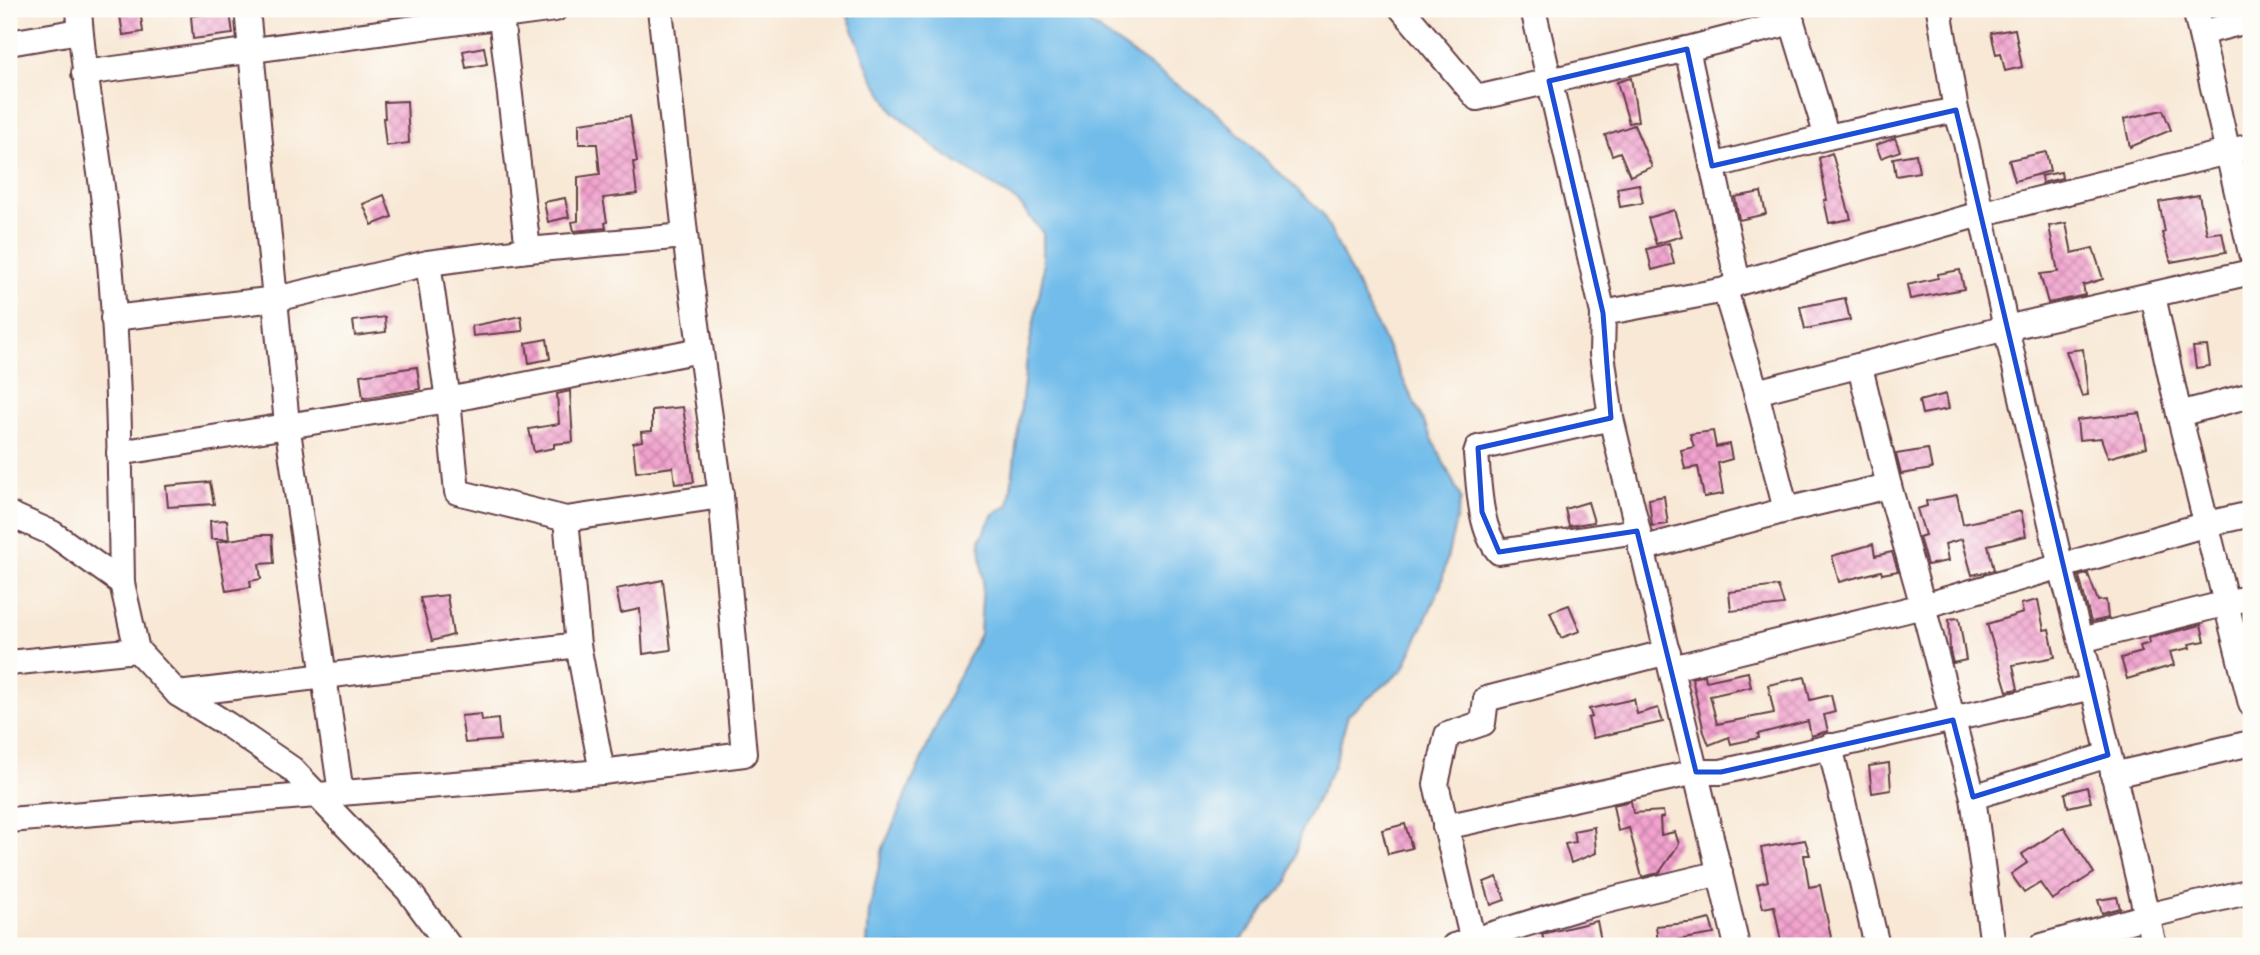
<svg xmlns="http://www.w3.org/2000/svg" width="2260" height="955" viewBox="0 0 2260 955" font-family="'Comic Neue',sans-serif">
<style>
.water{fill:#71bcea;stroke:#5e6e8a;stroke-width:2}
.building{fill:url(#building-cross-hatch)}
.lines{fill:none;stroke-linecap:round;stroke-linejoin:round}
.minor-casing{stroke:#643d44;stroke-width:28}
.minor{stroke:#fff;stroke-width:24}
.marked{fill:none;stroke:#1d4ed8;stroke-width:5;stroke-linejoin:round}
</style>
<defs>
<pattern id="building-cross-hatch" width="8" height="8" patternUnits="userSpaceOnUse" patternTransform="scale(1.75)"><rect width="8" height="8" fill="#f2a2ce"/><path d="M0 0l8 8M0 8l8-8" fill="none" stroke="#c683a7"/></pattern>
</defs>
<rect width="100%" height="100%" fill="#fdfcf7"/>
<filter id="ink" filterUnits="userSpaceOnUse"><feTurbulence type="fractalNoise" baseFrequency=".0143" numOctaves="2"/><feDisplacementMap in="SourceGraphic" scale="14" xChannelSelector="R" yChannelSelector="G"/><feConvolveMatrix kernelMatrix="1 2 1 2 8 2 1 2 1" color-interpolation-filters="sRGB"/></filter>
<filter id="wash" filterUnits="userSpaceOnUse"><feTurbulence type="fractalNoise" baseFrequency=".00686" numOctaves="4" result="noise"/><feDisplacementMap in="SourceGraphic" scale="28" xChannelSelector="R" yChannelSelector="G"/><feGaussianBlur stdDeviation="1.57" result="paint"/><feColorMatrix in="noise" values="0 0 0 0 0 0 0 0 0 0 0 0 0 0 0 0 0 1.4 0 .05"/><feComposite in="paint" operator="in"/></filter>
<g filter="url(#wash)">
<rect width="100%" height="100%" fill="#f8e8d5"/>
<polygon class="water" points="845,9 1081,9 1092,25 1212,109 1322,213 1461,498 1441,585 1403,670 1348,715 1334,766 1301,831 1288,882 1267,905 1237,946 867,946 869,912 883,848 955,683 980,634 983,582 980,540 993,514 1009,505 1027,358 1043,275 1043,233 1017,201 942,153 894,112 870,73"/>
<g id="blocks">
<g class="building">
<polygon points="119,9 140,9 143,32 123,35"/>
<polygon points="230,12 233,34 193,39 191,16"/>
<polygon points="2015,29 2022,67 2005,71 2001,53 1996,54 1991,33"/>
<polygon points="484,47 487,64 466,68 463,51"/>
<polygon points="1631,78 1638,121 1629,123 1617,82"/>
<polygon points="407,101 409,143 386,146 383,118 385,118 384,102"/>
<polygon points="2163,110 2171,130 2130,147 2124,119"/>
<polygon points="630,116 637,162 633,162 637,194 603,198 607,222 605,223 606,228 574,231 572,222 578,221 578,177 600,174 597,144 579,144 579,123"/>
<polygon points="1634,125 1652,167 1630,176 1620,152 1612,155 1605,135"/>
<polygon points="1895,138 1900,151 1881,158 1876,145"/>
<polygon points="2046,152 2050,171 2015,181 2009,160"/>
<polygon points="1832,153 1851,219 1829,223 1824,200 1827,200 1819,158"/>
<polygon points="1916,154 1919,172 1896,176 1893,158"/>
<polygon points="2061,172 2062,178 2042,183 2041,176"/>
<polygon points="1639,184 1643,203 1620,207 1617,188"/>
<polygon points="1761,192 1766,214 1739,220 1735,197"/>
<polygon points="384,195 392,217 372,225 363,204"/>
<polygon points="2199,195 2207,234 2222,232 2226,252 2171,262 2162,233 2165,232 2159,202"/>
<polygon points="565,198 569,217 548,222 544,202"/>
<polygon points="1674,210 1682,236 1656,244 1648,218"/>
<polygon points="2066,223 2072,253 2093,248 2103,279 2083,285 2085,295 2048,303 2040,274 2058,272 2049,226"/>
<polygon points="1669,243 1674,264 1652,270 1647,249"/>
<polygon points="1960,270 1964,289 1910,299 1907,285 1938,278 1938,274"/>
<polygon points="1845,298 1850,320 1805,329 1800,307"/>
<polygon points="521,316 523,331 473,336 472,326"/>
<polygon points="385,317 386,332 355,336 353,321"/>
<polygon points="547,339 550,359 529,363 526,343"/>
<polygon points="2207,346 2210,366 2196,368 2193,347"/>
<polygon points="2083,349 2088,395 2082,396 2066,351"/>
<polygon points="417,367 420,389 363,398 360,375"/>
<polygon points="570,391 573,442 554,444 554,448 534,452 529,429 559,424 557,394"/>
<polygon points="1946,394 1949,409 1922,414 1919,401"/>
<polygon points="683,407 694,482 675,484 673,467 636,472 633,443 642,441 641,432 652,431 652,410"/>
<polygon points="2140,413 2147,447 2108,458 2101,438 2079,440 2077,420"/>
<polygon points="1713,431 1716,447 1729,444 1732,459 1718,463 1723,494 1704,497 1698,467 1685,469 1681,450 1694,447 1690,434"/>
<polygon points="1928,449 1932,469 1901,474 1896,454"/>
<polygon points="210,482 214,504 168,507 166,486"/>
<polygon points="1957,495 1963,524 2021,511 2026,536 1988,545 1994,570 1972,575 1962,539 1945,544 1948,561 1927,565 1919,537 1925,535 1917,509 1927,506 1926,501"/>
<polygon points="1664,496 1668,524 1652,526 1649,499"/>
<polygon points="1588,502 1594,522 1569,526 1565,509"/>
<polygon points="227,520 229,539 211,539 210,521"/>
<polygon points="260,535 272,535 274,563 259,564 261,579 250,581 251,587 226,591 217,542"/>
<polygon points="1873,544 1875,556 1892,552 1898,571 1882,574 1881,571 1839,582 1832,556"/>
<polygon points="2088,574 2098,601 2106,600 2108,618 2091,622 2079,576"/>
<polygon points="663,580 671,650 643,654 640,609 621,613 616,589"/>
<polygon points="1778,586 1784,605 1731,611 1729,592"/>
<polygon points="447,595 453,635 432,641 420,598"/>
<polygon points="2038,600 2044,630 2049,629 2055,657 2013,665 2018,689 2007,691 1987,624 2023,613 2021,604"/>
<polygon points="1569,605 1580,631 1561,638 1550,612"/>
<polygon points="1959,618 1966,660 1953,663 1950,651 1949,619"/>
<polygon points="2201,625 2205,641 2189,644 2190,648 2170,652 2174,665 2127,679 2121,658 2142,652 2140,646 2150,643 2149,638"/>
<polygon points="1748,672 1751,687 1710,696 1717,724 1774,713 1768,685 1805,677 1810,700 1831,695 1835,712 1824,715 1828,731 1811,736 1808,721 1758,734 1759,738 1731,744 1729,737 1709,745 1704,732 1692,678 1705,675 1706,681"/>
<polygon points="1634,699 1637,714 1658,708 1663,722 1593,738 1588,718 1592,717 1589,709"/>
<polygon points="481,714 482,721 498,719 500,740 465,743 461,716"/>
<polygon points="1889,763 1891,790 1872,793 1869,766"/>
<polygon points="2087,787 2091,802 2068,807 2065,793"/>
<polygon points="1631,801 1633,813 1663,811 1664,817 1660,818 1661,835 1675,832 1679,844 1659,873 1642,877 1629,828 1618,831 1613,805"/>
<polygon points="1405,824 1412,848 1388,854 1382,830"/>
<polygon points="1594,827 1596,853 1571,863 1565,844 1576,842 1573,831"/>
<polygon points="2064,827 2094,873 2052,900 2040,883 2024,893 2011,874 2027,863 2022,854"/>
<polygon points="1805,840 1810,855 1804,855 1809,887 1820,885 1833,946 1812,946 1812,940 1782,946 1774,906 1763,908 1757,884 1768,881 1761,848"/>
<polygon points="1497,877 1505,900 1491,905 1484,882"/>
<polygon points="2117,897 2120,908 2102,913 2098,900"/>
<polygon points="1710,919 1714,934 1658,943 1656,926 1698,922"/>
<polygon points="1597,921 1602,946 1545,946 1542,934"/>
</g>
</g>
</g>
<g filter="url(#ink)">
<use href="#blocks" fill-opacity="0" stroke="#643d44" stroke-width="2"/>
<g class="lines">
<defs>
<g id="minor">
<path d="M79,9C83,80 99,150 106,221C119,341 120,463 122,583"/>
<polyline points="247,9 287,424 341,793"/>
<polyline points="500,9 528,250"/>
<polyline points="1402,9 1477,98 1687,49 1792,22"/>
<polyline points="1533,9 1603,313 1602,354 1611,418 1737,946"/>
<polyline points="1788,9 1827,137 1956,110"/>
<polyline points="1939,9 1956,110 1966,143 2006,328 2061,567 2093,687 2154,946"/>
<polyline points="2195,9 2251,253"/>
<polyline points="2201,33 2251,20"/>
<polyline points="9,43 80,31"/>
<polyline points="1687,49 1738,283"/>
<polyline points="84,73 555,9"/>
<polyline points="1712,166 1827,137"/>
<polyline points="428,263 448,400 457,492 566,519 578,645 602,772"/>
<polyline points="1725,290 1756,392 1786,510"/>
<polyline points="2153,296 2179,414 2251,704"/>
<polyline points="1603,313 1725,290 1738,283 1980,214 2251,146"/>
<polyline points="113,318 276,299 428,263 528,250 685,236"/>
<polyline points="1860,367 1889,486 1923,606 1973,797 1993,946"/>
<polyline points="1756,392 2006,328 2251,272"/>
<polyline points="2179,414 2251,395"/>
<path d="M1611,418L1478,448L1476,454C1479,483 1479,529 1499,552L1637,531"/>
<polyline points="119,453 448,400 700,350"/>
<polyline points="9,514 52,533 122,583 137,650 178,694 228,725 292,769 408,890 449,946"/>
<polyline points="566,519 721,496"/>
<polyline points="1641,549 1786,510 1889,486"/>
<polyline points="2081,640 2251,597"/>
<polyline points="9,663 137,650"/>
<polyline points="1672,668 1923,606 2207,524 2251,514"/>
<polyline points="178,694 578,645"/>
<polyline points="1830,746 1877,946"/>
<polyline points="2113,775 2251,743"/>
<polyline points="1973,797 2108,755"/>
<polyline points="9,820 602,772 744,754 721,496 688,260 660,9"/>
<polyline points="1445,827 1696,772 1721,772 2093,687"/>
<polyline points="1454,946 1581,907 1720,873"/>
<polyline points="1474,946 1436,784 1447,735 1483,723 1486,699 1668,652"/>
<polyline points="2042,946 2147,916 2251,891"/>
</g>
</defs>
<use href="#minor" class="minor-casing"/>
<use href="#minor" class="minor"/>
</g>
</g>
<path class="marked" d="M1687,49L1712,166L1956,110L2108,755L1973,797L1953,720L1721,772H1696L1637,531L1499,552L1482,512L1478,448L1611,418L1603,313L1549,81Z"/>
<rect width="2260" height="955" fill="none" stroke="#fdfcf7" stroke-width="35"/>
</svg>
